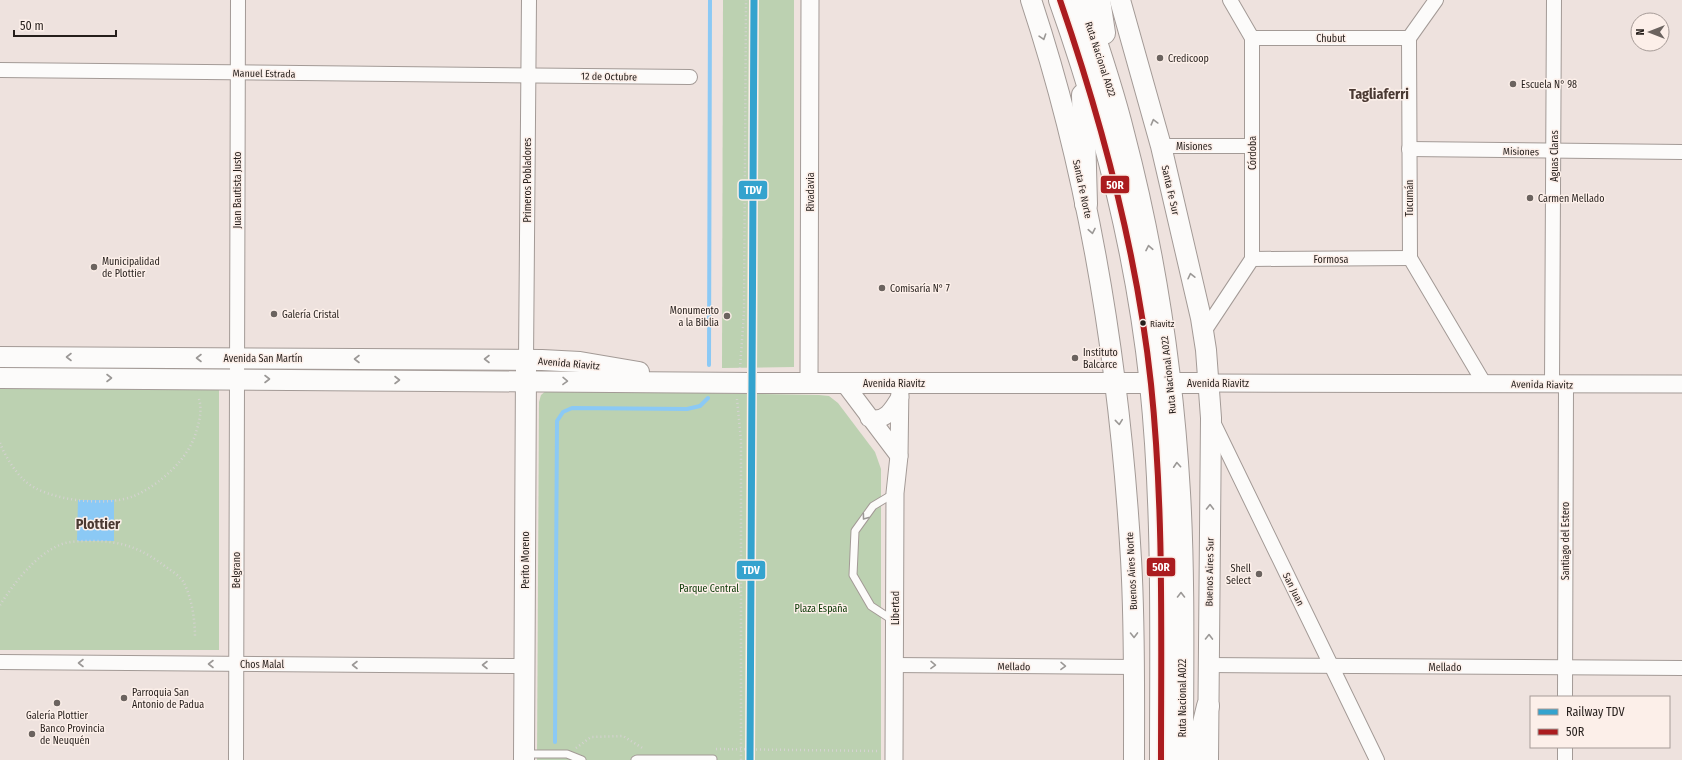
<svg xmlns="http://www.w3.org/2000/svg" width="1682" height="760" viewBox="0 0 1682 760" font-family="'Fira Sans Condensed',sans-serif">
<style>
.green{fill:#bcd1b1}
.water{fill:#8bc9f5}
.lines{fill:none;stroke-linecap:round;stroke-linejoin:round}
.stream{stroke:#8bc9f5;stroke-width:4}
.service-casing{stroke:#a39a96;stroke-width:9}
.minor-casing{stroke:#a39a96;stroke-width:16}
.tertiary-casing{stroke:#a39a96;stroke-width:19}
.secondary-casing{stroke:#a39a96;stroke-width:22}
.trunk-casing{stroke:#a39a96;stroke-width:24}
.path{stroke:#d5d2d1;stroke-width:2.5;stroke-dasharray:1 3;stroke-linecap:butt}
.service{stroke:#fcfbfa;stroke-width:7}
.minor{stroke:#fcfbfa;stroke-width:14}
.tertiary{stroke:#fcfbfa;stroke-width:17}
.secondary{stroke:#fcfbfa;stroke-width:20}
.trunk{stroke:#fcfbfa;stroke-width:22}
.bus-1-casing{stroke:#fcefe9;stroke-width:9}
.bus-1{stroke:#ab1c1f;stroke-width:6}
.rail-1-casing{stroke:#fcefe9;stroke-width:10}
.rail-1{stroke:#34a3ce;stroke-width:7}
.oneway{stroke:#9b9896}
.poi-dot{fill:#6b635f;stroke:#fcefe9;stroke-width:1.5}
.bus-dot{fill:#251e1b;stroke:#fcefe9;stroke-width:1.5}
.labels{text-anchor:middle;stroke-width:3;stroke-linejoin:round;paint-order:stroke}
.bus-label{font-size:9px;fill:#251e1b;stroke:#fcefe9;text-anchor:start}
.street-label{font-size:10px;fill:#251e1b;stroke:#fcefe9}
.poi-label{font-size:10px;fill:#251e1b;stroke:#fcefe9;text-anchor:start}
.park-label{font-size:10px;fill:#053500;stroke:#fcefe9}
.district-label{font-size:14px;font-weight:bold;fill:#4a3932;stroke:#fcefe9}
.line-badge{stroke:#fcefe9;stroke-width:1.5}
.badge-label{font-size:11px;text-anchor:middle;font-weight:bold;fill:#fff}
</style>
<rect width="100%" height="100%" fill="#eee2de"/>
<g class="green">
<polygon points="723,0 794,0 794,367 722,368"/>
<rect x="0" y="389" width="219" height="261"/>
<polygon points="547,390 819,395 829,396 838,403 875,452 881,469 881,760 537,760 539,402 541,395"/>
</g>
<polygon class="water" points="78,500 114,500 114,541 77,541"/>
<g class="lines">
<g class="stream">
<polyline points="709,365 710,0"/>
<polyline points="555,742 557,421 563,412 572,408 687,409 700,406 708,398"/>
</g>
<defs>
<g id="service">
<polyline points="893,494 873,506 855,531 853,575 871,606 894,621"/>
<polyline points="525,754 567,754 582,760"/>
<polyline points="635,760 637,759 713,759"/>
</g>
<g id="minor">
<polyline points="1436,0 1409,38 1410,258 1484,383"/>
<polyline points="1252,38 1409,38"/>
<polyline points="0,70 690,77"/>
<polyline points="1161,146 1252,146"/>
<polyline points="1409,149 1682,152"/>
<polyline points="1252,259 1410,258"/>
<polyline points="1203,333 1252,259 1252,38 1230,0"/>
<polyline points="526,360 529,0"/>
<polyline points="1552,383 1554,0"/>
<polyline points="1213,422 1377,760"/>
<polyline points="0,662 524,666"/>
<polyline points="894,665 1135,667"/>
<polyline points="1208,665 1682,668"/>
<polyline points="1565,697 1566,384"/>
<polyline points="236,760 238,0"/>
<polyline points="1565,760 1565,747"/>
</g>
<g id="tertiary">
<polyline points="809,383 810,0"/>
<polyline points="844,383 899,456"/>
<polyline points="1210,383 1682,384"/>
<path d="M869,418C885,423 893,409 900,397"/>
<polyline points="894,760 895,493 899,456 900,383"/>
</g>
<g id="secondary">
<path d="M1031,0C1091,181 1120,369 1131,559C1135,626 1134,693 1134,760"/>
<polyline points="1120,0 1161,146 1201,318 1206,350 1211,418 1208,760"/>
<polyline points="0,357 542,360 580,362 639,372"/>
<polyline points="0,378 753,383 1210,383"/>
<polyline points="524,760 526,368"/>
</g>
<g id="trunk">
<path d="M1060,0C1104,124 1137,253 1151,384C1164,509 1161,635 1161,760"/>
<path d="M1082,0C1097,44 1112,88 1123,133C1154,251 1172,371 1179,493C1184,581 1182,671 1182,760"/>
<polyline points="1099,0 1104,33"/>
<polyline points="1083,95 1086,204"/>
<polyline points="1195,760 1208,706"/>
</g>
</defs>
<use href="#service" class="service-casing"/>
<use href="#minor" class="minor-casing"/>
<use href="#tertiary" class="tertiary-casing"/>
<use href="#secondary" class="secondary-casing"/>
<use href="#trunk" class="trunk-casing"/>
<g class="path">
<polyline points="740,368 744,313 746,0"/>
<polyline points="737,399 741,440 741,760"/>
<path d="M0,443C5,456 15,472 25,481C47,501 107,507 134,496C161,484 190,458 197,429C200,419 202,409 199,399"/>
<path d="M0,605C15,582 37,552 65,543C74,541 84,541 93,541C123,541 142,549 166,567C172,571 181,577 184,583C192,599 195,620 195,637"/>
<polyline points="576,748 591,737 623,736 644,749"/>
<polyline points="716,749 879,751"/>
</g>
<use href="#service" class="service"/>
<use href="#minor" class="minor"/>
<use href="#tertiary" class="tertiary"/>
<use href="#secondary" class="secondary"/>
<use href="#trunk" class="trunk"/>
<defs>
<path id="bus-1" d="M1060,0C1103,125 1137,252 1151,384C1164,509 1161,635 1161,760"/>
</defs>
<use href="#bus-1" class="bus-1-casing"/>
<use href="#bus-1" class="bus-1"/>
<defs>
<polyline id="rail-1" points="750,760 754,0"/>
</defs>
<use href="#rail-1" class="rail-1-casing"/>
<use href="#rail-1" class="rail-1"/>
</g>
<defs><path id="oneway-chevron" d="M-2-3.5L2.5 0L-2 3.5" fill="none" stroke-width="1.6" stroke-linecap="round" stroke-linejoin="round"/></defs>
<g class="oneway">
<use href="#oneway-chevron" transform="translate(1043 37) rotate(72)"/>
<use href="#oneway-chevron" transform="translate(1154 122) rotate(-105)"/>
<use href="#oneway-chevron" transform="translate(1092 231) rotate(79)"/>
<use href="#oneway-chevron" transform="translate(1149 248) rotate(-101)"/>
<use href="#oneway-chevron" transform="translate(1191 276) rotate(-103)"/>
<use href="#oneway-chevron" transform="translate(69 357) rotate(-180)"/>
<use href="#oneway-chevron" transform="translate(199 358) rotate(-180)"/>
<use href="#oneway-chevron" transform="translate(357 359) rotate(-180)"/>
<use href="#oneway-chevron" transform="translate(487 359) rotate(-180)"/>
<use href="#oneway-chevron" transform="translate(109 378)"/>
<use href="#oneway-chevron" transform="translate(267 379)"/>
<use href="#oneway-chevron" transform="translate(397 380)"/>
<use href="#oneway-chevron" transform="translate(565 381) rotate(1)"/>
<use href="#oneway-chevron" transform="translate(1119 422) rotate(84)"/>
<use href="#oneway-chevron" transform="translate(1177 465) rotate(-94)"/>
<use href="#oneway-chevron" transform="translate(1210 507) rotate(-89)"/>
<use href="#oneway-chevron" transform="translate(865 517) rotate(126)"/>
<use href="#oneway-chevron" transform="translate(1181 595) rotate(-90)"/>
<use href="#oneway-chevron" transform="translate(1134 635) rotate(89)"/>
<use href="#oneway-chevron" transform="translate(1209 637) rotate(-89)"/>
<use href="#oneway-chevron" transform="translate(81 663) rotate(-180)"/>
<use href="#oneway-chevron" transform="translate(211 664) rotate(-180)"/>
<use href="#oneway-chevron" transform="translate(355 665) rotate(-180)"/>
<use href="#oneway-chevron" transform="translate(485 665) rotate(-180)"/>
<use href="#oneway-chevron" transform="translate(933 665) rotate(1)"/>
<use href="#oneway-chevron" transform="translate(1063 666) rotate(1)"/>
</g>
<g class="poi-dot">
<circle cx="1160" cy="58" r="4"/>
<circle cx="1513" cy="84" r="4"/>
<circle cx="1530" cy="198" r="4"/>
<circle cx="94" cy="267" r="4"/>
<circle cx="882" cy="288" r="4"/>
<circle cx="274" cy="314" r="4"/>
<circle cx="727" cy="316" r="4"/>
<circle cx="1075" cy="358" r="4"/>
<circle cx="1259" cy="574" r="4"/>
<circle cx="124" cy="698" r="4"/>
<circle cx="57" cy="703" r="4"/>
<circle cx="32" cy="734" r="4"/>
</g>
<circle class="bus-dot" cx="1143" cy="323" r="3.5"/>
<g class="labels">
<g class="bus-label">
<text x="1150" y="327">Riavitz</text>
</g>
<g class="street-label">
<text x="1331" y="42">Chubut</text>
<text transform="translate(1101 59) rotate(72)" y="4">Ruta Nacional A022</text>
<text transform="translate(264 73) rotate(1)" y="4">Manuel Estrada</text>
<text transform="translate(609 76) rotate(1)" y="4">12 de Octubre</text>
<text x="1194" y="150">Misiones</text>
<text transform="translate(1521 151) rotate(1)" y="4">Misiones</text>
<text transform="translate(1252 153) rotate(-90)" y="4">Córdoba</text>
<text transform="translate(1554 156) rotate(-90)" y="4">Aguas Claras</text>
<text transform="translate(527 180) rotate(-90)" y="4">Primeros Pobladores</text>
<text transform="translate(1083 189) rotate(78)" y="4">Santa Fe Norte</text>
<text transform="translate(237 190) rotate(-90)" y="4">Juan Bautista Justo</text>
<text transform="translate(1171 190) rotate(77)" y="4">Santa Fe Sur</text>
<text transform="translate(810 192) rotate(-90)" y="4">Rivadavia</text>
<text transform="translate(1409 198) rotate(-90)" y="4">Tucumán</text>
<text x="1331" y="263">Formosa</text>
<text x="263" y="362">Avenida San Martín</text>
<text transform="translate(569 363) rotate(5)" y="4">Avenida Riavitz</text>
<text transform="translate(1168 375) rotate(-96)" y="4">Ruta Nacional A022</text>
<text x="894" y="387">Avenida Riavitz</text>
<text x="1218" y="387">Avenida Riavitz</text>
<text transform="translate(1542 384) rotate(1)" y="4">Avenida Riavitz</text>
<text transform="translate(1565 541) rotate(-90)" y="4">Santiago del Estero</text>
<text transform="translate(525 560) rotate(-90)" y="4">Perito Moreno</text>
<text transform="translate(236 570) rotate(-90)" y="4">Belgrano</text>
<text transform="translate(1131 571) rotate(-93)" y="4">Buenos Aires Norte</text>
<text transform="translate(1209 572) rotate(-89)" y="4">Buenos Aires Sur</text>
<text transform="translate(1294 589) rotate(64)" y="4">San Juan</text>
<text transform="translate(895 608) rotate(-90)" y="4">Libertad</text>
<text x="262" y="668">Chos Malal</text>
<text transform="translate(1014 666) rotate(1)" y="4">Mellado</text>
<text x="1445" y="671">Mellado</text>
<text transform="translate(1182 698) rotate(-90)" y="4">Ruta Nacional A022</text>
</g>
<g class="poi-label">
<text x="1168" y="62">Credicoop</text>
<text x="1521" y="88">Escuela N° 98</text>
<text x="1538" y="202">Carmen Mellado</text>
<text x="102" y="265">Municipalidad<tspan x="102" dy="12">de Plottier</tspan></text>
<text x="890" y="292">Comisaría N° 7</text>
<text x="719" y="314" text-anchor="end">Monumento<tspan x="719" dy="12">a la Biblia</tspan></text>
<text x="282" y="318">Galería Cristal</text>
<text x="1083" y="356">Instituto<tspan x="1083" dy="12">Balcarce</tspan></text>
<text x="1251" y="572" text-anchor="end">Shell<tspan x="1251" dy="12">Select</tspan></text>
<text x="132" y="696">Parroquia San<tspan x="132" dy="12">Antonio de Padua</tspan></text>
<text x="57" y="719" text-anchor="middle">Galería Plottier</text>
<text x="40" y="732">Banco Provincia<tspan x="40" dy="12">de Neuquén</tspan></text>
</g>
<g class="park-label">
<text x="709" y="592">Parque Central</text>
<text x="821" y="612">Plaza España</text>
</g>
<g class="district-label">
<text x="1379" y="99">Tagliaferri</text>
<text x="98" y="529">Plottier</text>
</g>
</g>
<g class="line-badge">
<rect x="1100" y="175" width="30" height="19" rx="4" fill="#ab1c1f"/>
<rect x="738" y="180" width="30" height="20" rx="4" fill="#34a3ce"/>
<rect x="1146" y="557" width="30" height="20" rx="4" fill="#ab1c1f"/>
<rect x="736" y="560" width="30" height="20" rx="4" fill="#34a3ce"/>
</g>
<g class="badge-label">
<text x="1115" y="189">50R</text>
<text x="753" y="194">TDV</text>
<text x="1161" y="571">50R</text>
<text x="751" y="574">TDV</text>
</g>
<rect x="1530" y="696" width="140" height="52" fill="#fcefe9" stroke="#a69b97"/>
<rect x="1538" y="709" width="20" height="6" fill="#34a3ce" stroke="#a69b97"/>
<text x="1566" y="716" font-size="12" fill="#251e1b">Railway TDV</text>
<rect x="1538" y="729" width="20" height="6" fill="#ab1c1f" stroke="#a69b97"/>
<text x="1566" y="736" font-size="12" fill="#251e1b">50R</text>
<g transform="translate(1650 32) rotate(270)"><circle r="19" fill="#fcefe9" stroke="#a69b97"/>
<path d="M0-3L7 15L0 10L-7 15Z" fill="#6b635f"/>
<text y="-6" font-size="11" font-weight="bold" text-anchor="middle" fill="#251e1b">N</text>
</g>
<path d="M14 30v6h102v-6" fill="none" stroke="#251e1b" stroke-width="2"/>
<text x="20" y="30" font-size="12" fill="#251e1b" stroke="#fcefe9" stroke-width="3" paint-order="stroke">50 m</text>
</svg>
